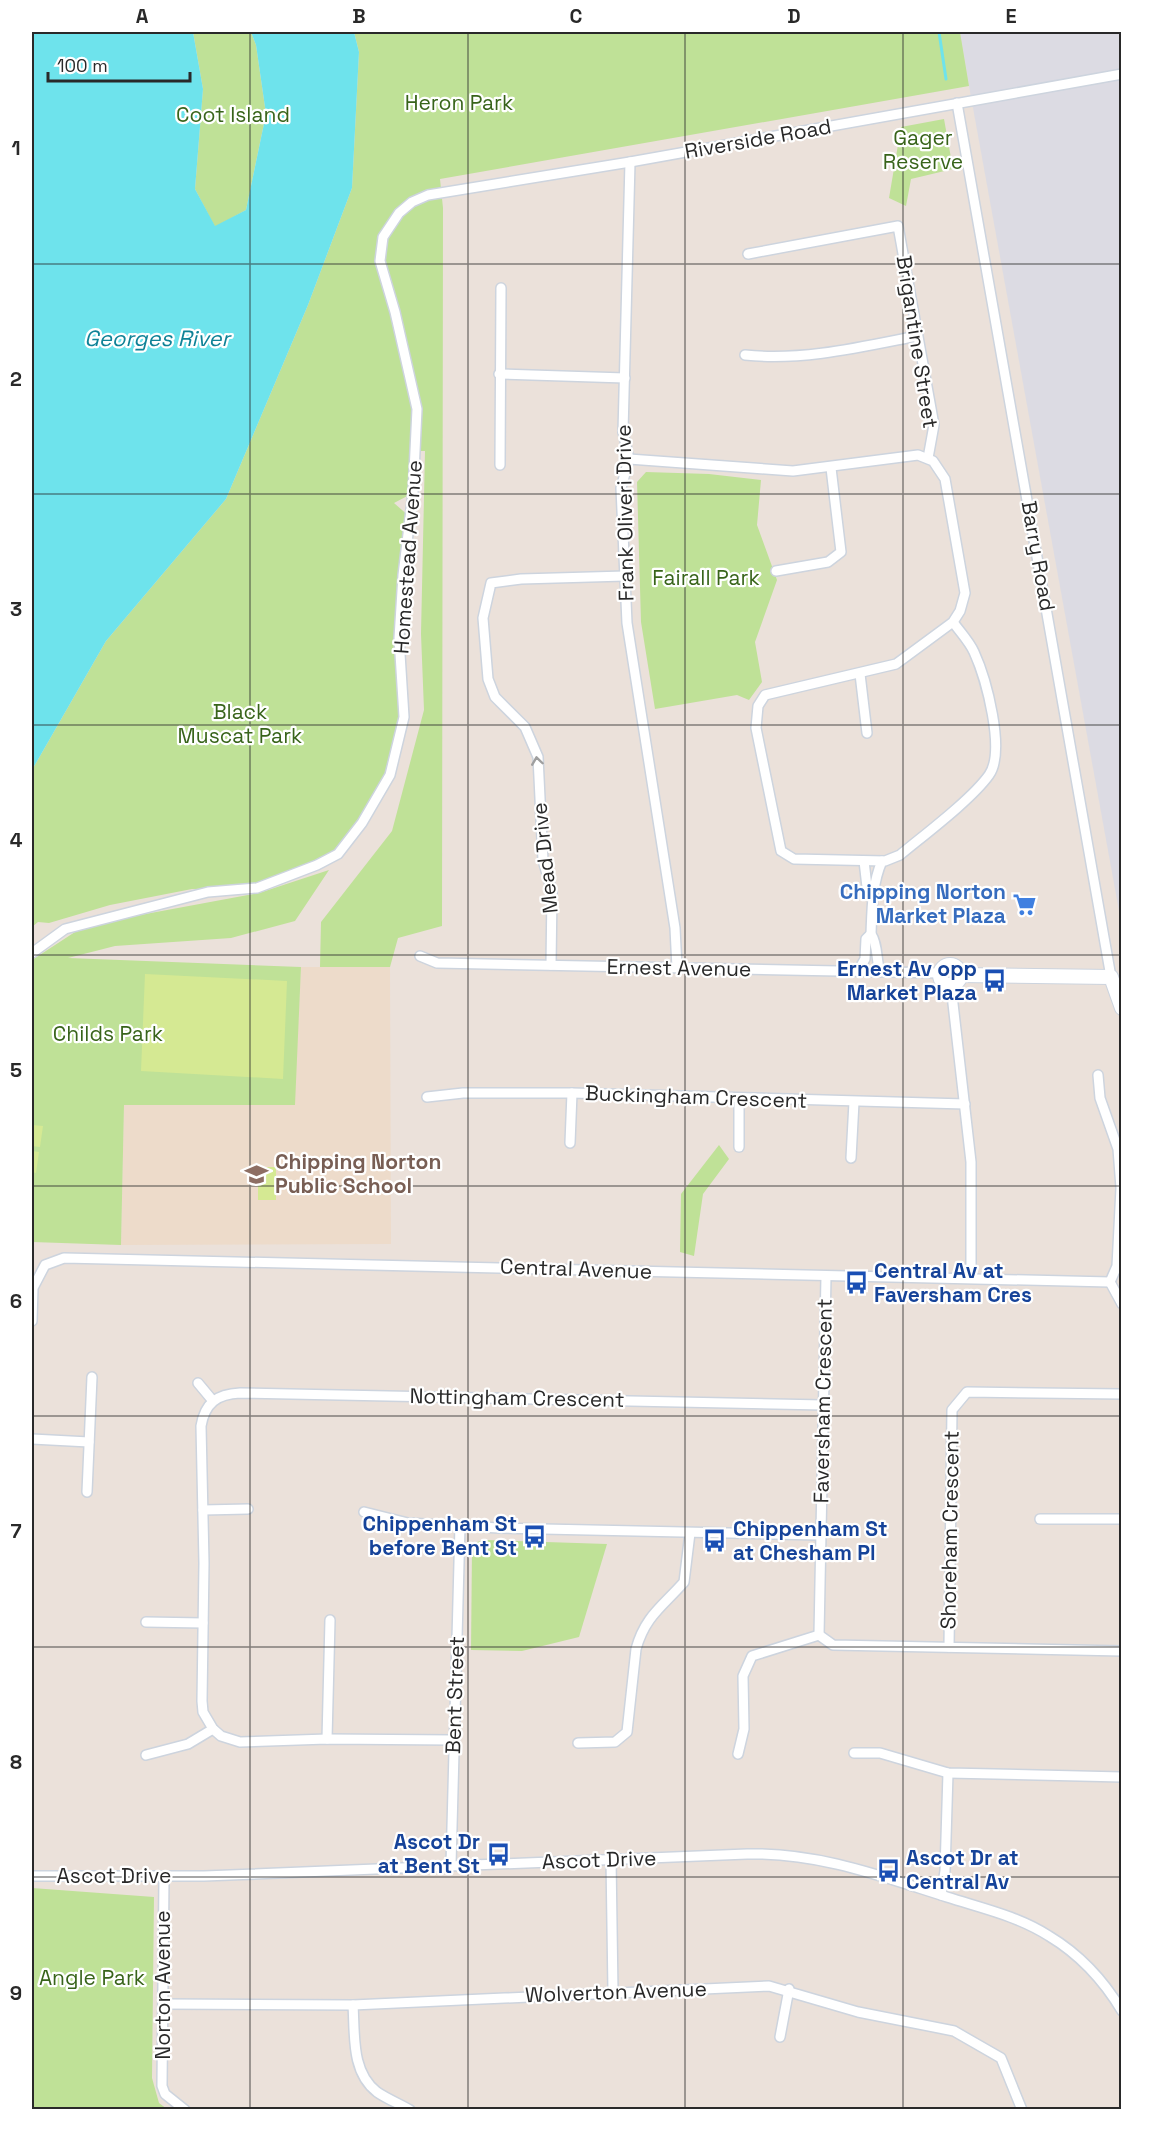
<svg xmlns="http://www.w3.org/2000/svg" width="1153" height="2141" viewBox="0 0 1153 2141" font-family="'Space Grotesk',sans-serif">
<style>
.industrial{fill:#dcdbe3}
.education{fill:#eddbca}
.green{fill:#bfe197}
.pitch{fill:#d5e993}
.water{fill:#6ee3ec}
.lines{fill:none;stroke-linecap:round;stroke-linejoin:round}
.stream{stroke:#6ee3ec;stroke-width:3}
.street-casing{stroke:#cdd4de;stroke-width:12}
.secondary-casing{stroke:#cdd4de;stroke-width:16}
.street{stroke:#fff;stroke-width:9}
.secondary{stroke:#fff;stroke-width:14}
.oneway{stroke:#9f9f9f}
.grid{fill:none;stroke:#292929;stroke-width:1.5;stroke-opacity:0.55}
.labels{text-anchor:middle;stroke-width:4.5;stroke-linejoin:round;paint-order:stroke}
.park-label{font-size:21px;fill:#38641a;stroke:#fff}
.street-label{font-size:21px;fill:#292929;stroke:#fff}
.shop-label{font-size:21px;font-weight:bold;fill:#366cbe;stroke:#fff;text-anchor:end}
.transit-label{font-size:21px;font-weight:bold;fill:#164399;stroke:#fff;text-anchor:end}
.education-label{font-size:21px;font-weight:bold;fill:#785e54;stroke:#fff;text-anchor:start}
.water-label{font-size:22px;font-style:italic;fill:#0f8297;stroke:#fff}
.neatline{fill:none;stroke:#292929;stroke-width:2}
.grid-label{font-size:20px;text-anchor:middle;font-weight:bold;fill:#292929}
</style>
<rect width="100%" height="100%" fill="#ebe1da"/>
<polygon class="industrial" points="960,32 1121,32 1121,922 969,86"/>
<polygon class="education" points="301,967 390,967 391,1244 121,1245 124,1105 294,1105"/>
<g class="green">
<polygon points="193,32 251,32 256,45 266,114 246,210 215,227 195,189 203,89"/>
<polygon points="354,32 960,32 969,86 440,179 443,208 442,926 398,938 390,967 320,967 321,922 392,831 424,710 421,634 425,451 415,451 413,493 394,503 410,517 403,575 404,717 396,758 338,854 257,888 192,889 110,905 49,923 38,922 32,927 32,770 106,641 226,499 308,305 352,188 359,52"/>
<polygon points="944,119 953,169 911,179 906,206 889,198 901,127"/>
<polygon points="646,472 709,474 761,480 757,525 777,580 755,642 762,682 749,700 737,695 655,709 641,622 637,482"/>
<polygon points="329,870 295,921 231,938 115,946 68,958 301,967 295,1105 124,1105 121,1245 32,1242 32,960 75,932 124,918 259,893"/>
<polygon points="719,1145 729,1159 703,1194 694,1256 680,1252 681,1194"/>
<polygon points="485,1540 607,1544 579,1637 522,1651 471,1650 472,1549 473,1543"/>
<polygon points="32,1888 154,1897 152,2078 159,2103 167,2109 32,2109"/>
</g>
<g class="pitch">
<polygon points="145,974 287,981 283,1079 141,1071"/>
<polygon points="32,1125 43,1126 40,1147 32,1146"/>
<polygon points="32,1151 39,1152 36,1173 32,1172"/>
<rect x="258" y="1167" width="18" height="33"/>
</g>
<polygon class="water" points="32,32 193,32 203,89 195,189 215,226 246,210 266,114 256,45 251,32 354,32 359,52 352,188 308,305 226,499 106,641 32,770"/>
<g class="lines">
<polyline class="stream" points="939,32 946,79"/>
<defs>
<g id="street">
<polyline points="957,103 1111,977"/>
<polyline points="630,162 623,432 629,459 621,488 627,623 675,928 677,968"/>
<polyline points="748,254 898,226 934,425 928,458"/>
<path d="M745,355C803,361 861,347 917,336"/>
<polyline points="499,374 625,378"/>
<path d="M629,459L793,471L918,455L933,461L945,479L965,593L960,611L953,622C960,632 969,641 974,652C986,678 1006,751 989,775C971,800 924,835 900,855L885,861L794,859L781,851L756,728L758,706L765,695L896,664L953,622"/>
<polyline points="500,465 501,288"/>
<polyline points="776,571 828,562 841,552 831,468"/>
<polyline points="860,674 867,733"/>
<polyline points="864,861 867,887 872,893"/>
<polyline points="32,953 65,929 208,892 257,888 317,865 338,854 362,823 390,775 404,717 399,638 403,575 413,493 417,409 395,312 380,261 383,237 399,213 412,202 428,195 630,162 1122,74"/>
<polyline points="420,956 437,963 940,973"/>
<polyline points="551,965 552,892 543,860 538,757 525,727 495,697 488,679 483,618 491,583 521,579 625,576"/>
<polyline points="858,971 865,959 866,939 871,934"/>
<path d="M880,972C876,960 878,944 871,934C872,908 872,884 882,861"/>
<polyline points="951,986 971,1162 971,1277"/>
<polyline points="1098,1075 1100,1098 1118,1149 1121,1188 1117,1266 1110,1282"/>
<polyline points="427,1097 463,1093 572,1093 965,1104"/>
<polyline points="570,1143 572,1093"/>
<polyline points="739,1147 739,1100"/>
<polyline points="851,1158 854,1102"/>
<polyline points="1110,1282 1122,1304"/>
<polyline points="32,1321 33,1288 45,1265 64,1258 1110,1282"/>
<polyline points="198,1383 213,1401"/>
<polyline points="32,1439 89,1442"/>
<polyline points="87,1492 92,1377"/>
<polyline points="203,1510 248,1509"/>
<polyline points="364,1512 408,1523 499,1528 819,1535"/>
<polyline points="1040,1519 1122,1519"/>
<polyline points="146,1622 203,1623"/>
<polyline points="819,1635 826,1276"/>
<polyline points="819,1635 833,1645 1122,1651"/>
<polyline points="949,1647 952,1410 967,1392 1122,1394"/>
<polyline points="327,1739 330,1620"/>
<path d="M453,1740L327,1739L240,1742L221,1736L213,1729L203,1712L202,1701L204,1563L201,1426C205,1403 217,1394 240,1393L824,1405"/>
<path d="M578,1743L615,1742L627,1732L636,1649C645,1616 663,1606 684,1582L690,1533"/>
<polyline points="854,1753 880,1753 948,1773 1122,1777"/>
<polyline points="738,1754 744,1729 743,1676 752,1656 819,1635"/>
<polyline points="146,1755 188,1744 213,1729"/>
<polyline points="611,1859 613,1992"/>
<polyline points="451,1865 460,1525"/>
<path d="M32,1876H204L747,1854C817,1852 881,1876 947,1897C981,1908 1018,1916 1049,1936C1079,1954 1104,1981 1122,2011"/>
<polyline points="164,1877 162,2086 165,2094 185,2110"/>
<polyline points="941,1895 945,1871 948,1773"/>
<polyline points="163,2004 353,2005 769,1986 858,2012 954,2031 1001,2058 1022,2110"/>
<path d="M353,2005C355,2035 351,2072 377,2092C387,2099 400,2104 410,2110"/>
<polyline points="780,2037 789,1989"/>
</g>
<g id="secondary">
<circle cx="950" cy="975" r="10"/>
<polyline points="961,975 1111,977 1122,1008"/>
</g>
</defs>
<use href="#street" class="street-casing"/>
<use href="#secondary" class="secondary-casing"/>
<use href="#street" class="street"/>
<use href="#secondary" class="secondary"/>
</g>
<defs><path id="oneway-chevron" d="M-2-3.5L2.5 0L-2 3.5" fill="none" stroke-width="1.6" stroke-linecap="round" stroke-linejoin="round" transform="scale(1.5)"/></defs>
<use class="oneway" href="#oneway-chevron" transform="translate(537 761) rotate(-98)"/>
<path class="grid" d="M250,32V2110M468,32V2110M685,32V2110M903,32V2110M32,264H1122M32,494H1122M32,725H1122M32,955H1122M32,1186H1122M32,1416H1122M32,1647H1122M32,1877H1122"/>
<defs>
<symbol id="supermarket-bare" viewBox="-9 -9 18 18"><path d="M-6-5.5h2.5l.6 2H6L4.5 2H-2.5L-4.4-4H-6ZM-1.5 3.2a1.3 1.3 0 1 0 .1 0ZM3 3.2a1.3 1.3 0 1 0 .1 0Z" fill="#3f7fe0" stroke="#fff" stroke-width="2.5" paint-order="stroke"/></symbol>
<symbol id="bus-bare" viewBox="-9 -9 18 18"><path d="M-5-6H5V4H4V6H2V4H-2V6H-4V4H-5ZM-3.5-4V0h7V-4ZM-3.5 1.2v1.5H-2V1.2ZM2 1.2v1.5H3.5V1.2Z" fill="#1a4fb4" stroke="#fff" stroke-width="2.5" paint-order="stroke"/></symbol>
<symbol id="school-bare" viewBox="-9 -9 18 18"><path d="M0-5L7-2L0 1L-7-2ZM-4 1L0 2.5L4 1V4Q0 6-4 4Z" fill="#8d6e63" stroke="#fff" stroke-width="2.5" paint-order="stroke"/></symbol>
</defs>
<g fill-rule="evenodd">
<use href="#supermarket-bare" x="1008" y="888" width="33" height="33"/>
<use href="#bus-bare" x="978" y="964" width="33" height="33"/>
<use href="#school-bare" x="240" y="1158" width="33" height="33"/>
<use href="#bus-bare" x="840" y="1266" width="33" height="33"/>
<use href="#bus-bare" x="518" y="1520" width="33" height="33"/>
<use href="#bus-bare" x="698" y="1524" width="33" height="33"/>
<use href="#bus-bare" x="482" y="1838" width="33" height="33"/>
<use href="#bus-bare" x="872" y="1854" width="33" height="33"/>
</g>
<g class="labels">
<g class="park-label">
<text x="459" y="110">Heron Park</text>
<text x="233" y="122">Coot Island</text>
<text x="923" y="145">Gager<tspan x="923" dy="24">Reserve</tspan></text>
<text x="706" y="585">Fairall Park</text>
<text x="240" y="719">Black<tspan x="240" dy="24">Muscat Park</tspan></text>
<text x="108" y="1041">Childs Park</text>
<text x="92" y="1985">Angle Park</text>
</g>
<g class="street-label">
<text transform="translate(758 139) rotate(-10)" y="7">Riverside Road</text>
<text transform="translate(917 342) rotate(81)" y="7">Brigantine Street</text>
<text transform="translate(625 513) rotate(-91)" y="7">Frank Oliveri Drive</text>
<text transform="translate(1038 556) rotate(80)" y="7">Barry Road</text>
<text transform="translate(408 557) rotate(-86)" y="7">Homestead Avenue</text>
<text transform="translate(545 858) rotate(-96)" y="7">Mead Drive</text>
<text transform="translate(679 968) rotate(1)" y="7">Ernest Avenue</text>
<text transform="translate(696 1097) rotate(2)" y="7">Buckingham Crescent</text>
<text transform="translate(576 1269) rotate(2)" y="7">Central Avenue</text>
<text transform="translate(517 1398) rotate(1)" y="7">Nottingham Crescent</text>
<text transform="translate(823 1401) rotate(-89)" y="7">Faversham Crescent</text>
<text transform="translate(950 1530) rotate(-89)" y="7">Shoreham Crescent</text>
<text transform="translate(455 1695) rotate(-88)" y="7">Bent Street</text>
<text transform="translate(599 1860) rotate(-2)" y="7">Ascot Drive</text>
<text x="114" y="1883">Ascot Drive</text>
<text transform="translate(163 1985) rotate(-90)" y="7">Norton Avenue</text>
<text transform="translate(616 1992) rotate(-2)" y="7">Wolverton Avenue</text>
</g>
<g class="shop-label">
<text x="1006" y="899">Chipping Norton<tspan x="1006" dy="24">Market Plaza</tspan></text>
</g>
<g class="transit-label">
<text x="977" y="976">Ernest Av opp<tspan x="977" dy="24">Market Plaza</tspan></text>
<text x="874" y="1278" text-anchor="start">Central Av at<tspan x="874" dy="24">Faversham Cres</tspan></text>
<text x="517" y="1531">Chippenham St<tspan x="517" dy="24">before Bent St</tspan></text>
<text x="733" y="1536" text-anchor="start">Chippenham St<tspan x="733" dy="24">at Chesham Pl</tspan></text>
<text x="480" y="1849">Ascot Dr<tspan x="480" dy="24">at Bent St</tspan></text>
<text x="906" y="1865" text-anchor="start">Ascot Dr at<tspan x="906" dy="24">Central Av</tspan></text>
</g>
<g class="education-label">
<text x="275" y="1169">Chipping Norton<tspan x="275" dy="24">Public School</tspan></text>
</g>
<g class="water-label">
<text x="157" y="346">Georges River</text>
</g>
</g>
<rect width="1153" height="2141" fill="none" stroke="#ffffff" stroke-width="66"/>
<path d="M48 72v9h142v-9" fill="none" stroke="#292929" stroke-width="3"/>
<text x="57" y="72" font-size="18" fill="#292929" stroke="#ffffff" stroke-width="4.5" paint-order="stroke">100 m</text>
<rect x="33" y="33" width="1087" height="2075" class="neatline"/>
<g class="grid-label">
<text x="142" y="23">A</text>
<text x="359" y="23">B</text>
<text x="576" y="23">C</text>
<text x="794" y="23">D</text>
<text x="1011" y="23">E</text>
<text x="16" y="155">1</text>
<text x="16" y="386">2</text>
<text x="16" y="616">3</text>
<text x="16" y="847">4</text>
<text x="16" y="1077">5</text>
<text x="16" y="1308">6</text>
<text x="16" y="1538">7</text>
<text x="16" y="1769">8</text>
<text x="16" y="2000">9</text>
</g>
</svg>
